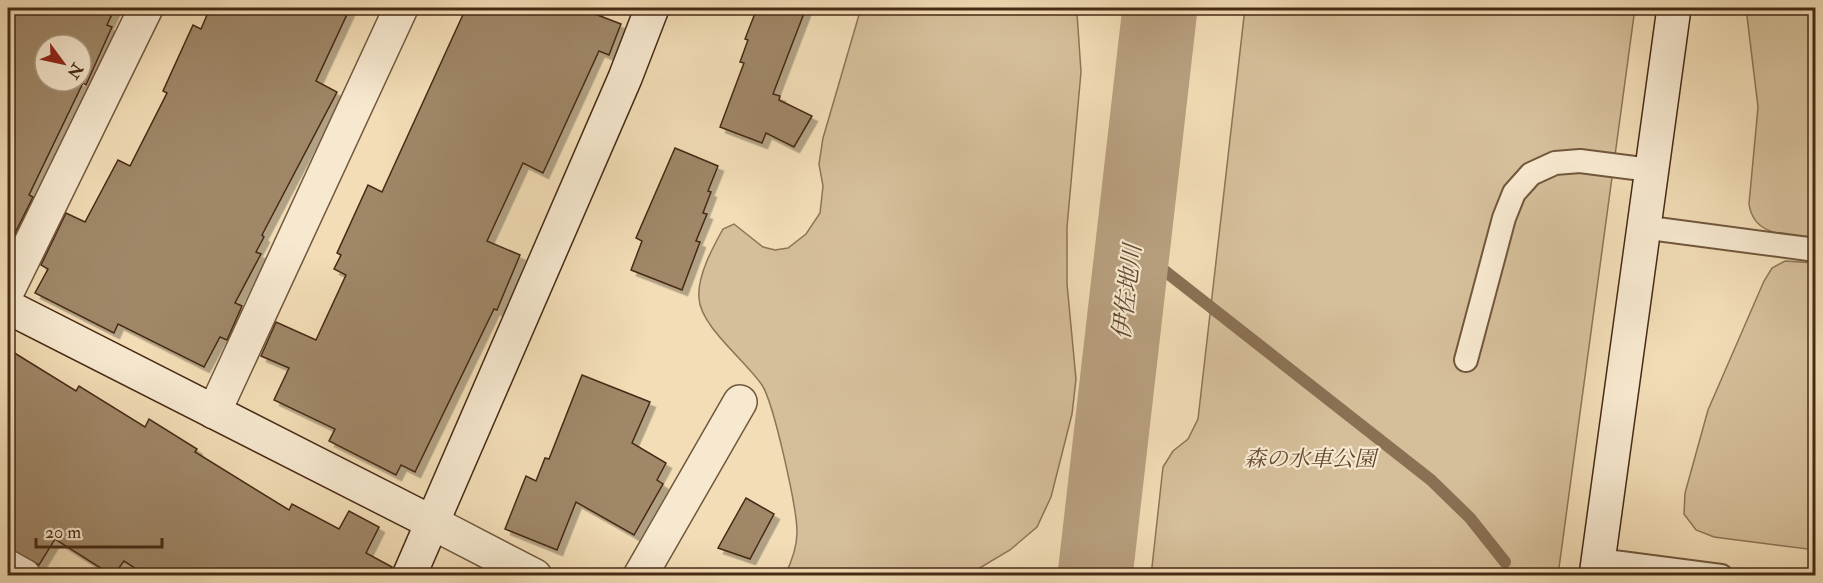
<svg xmlns="http://www.w3.org/2000/svg" width="1823" height="583" viewBox="0 0 1823 583" font-family="'IM FELL Double Pica','Noto Serif JP',serif">
<style>
.green{fill:#d5bf9a;stroke:#8e7457;stroke-width:1.5}
.lines{fill:none;stroke-linecap:round;stroke-linejoin:round}
.stream{stroke:#8a7154;stroke-width:12}
.river{stroke:#b8a07f;stroke-width:75}
.building{fill:#9f8768;stroke:#462a14;stroke-width:1.5;fill-rule:evenodd;filter:url(#shadow)}
.lane-casing{stroke:#71573c;stroke-width:26}
.street-casing{stroke:#71573c;stroke-width:36}
.secondary-casing{stroke:#462a14;stroke-width:36}
.lane{stroke:#f7e9d0;stroke-width:22}
.street{stroke:#f7e9d0;stroke-width:33}
.secondary{stroke:#f7e9d0;stroke-width:33}
.labels{text-anchor:middle;stroke-width:4.5;stroke-linejoin:round;paint-order:stroke}
.park-label{font-size:22px;font-style:italic;fill:#63482f;stroke:#f7e9d0}
.water-label{font-size:24px;font-style:italic;fill:#62482f;stroke:#f7e9d0}
</style>
<defs>
<filter id="shadow"><feDropShadow dx="5.5" dy="5.5" stdDeviation="0" flood-color="#0004"/></filter>
</defs>
<rect width="100%" height="100%" fill="#f2ddb6"/>
<filter id="stains"><feTurbulence type="fractalNoise" baseFrequency=".00333" numOctaves="4"/><feColorMatrix values="0 0 0 0 .2 0 0 0 0 .09 0 0 0 0 .02 0 0 0 .5 -.17"/></filter>
<radialGradient id="worn" r=".72"><stop offset=".6" stop-color="#630" stop-opacity="0"/><stop offset="1" stop-color="#630" stop-opacity=".3"/></radialGradient>
<g class="green">
<path d="M861,8H1075L1077,13L1081,72L1067,227V284L1076,379L1072,414L1051,497L1037,527L1010,550L968,575H785C792,561 797,548 797,532C797,508 774,404 762,385C745,360 700,326 699,298C697,276 713,247 723,229L734,224L763,247L775,250L788,248L806,234L820,213L823,186L819,164L823,138Z"/>
<polygon points="1245,8 1635,8 1558,575 1151,576 1163,467 1173,451 1188,439 1198,419"/>
<path d="M1746,8H1815V238C1788,234 1754,238 1749,204L1758,107Z"/>
<polygon points="1785,261 1815,263 1815,550 1714,537 1696,530 1684,514 1685,493 1708,410 1764,281 1772,268"/>
</g>
<g class="lines">
<polyline class="stream" points="1133,246 1431,480 1470,518 1505,562"/>
<polyline class="river" points="1095,576 1160,8"/>
</g>
<g class="building">
<path d="M8,8H115L107,25L112,27L86,85L83,83L29,195L33,197L8,247ZM45,45H81V81H45Z"/>
<polygon points="210,8 350,8 316,81 337,92 262,235 264,237 256,252 261,254 235,303 242,306 227,340 220,337 204,367 118,324 114,333 35,293 48,269 41,265 66,213 85,222 118,160 130,166 167,93 163,91 193,25 201,29"/>
<polygon points="466,8 598,8 595,14 621,24 609,55 599,51 543,173 523,163 487,241 520,255 497,310 494,309 415,472 401,465 396,475 329,441 335,429 274,400 289,368 261,356 276,322 316,340 346,275 334,269 341,255 337,253 368,185 382,192"/>
<polygon points="757,8 806,8 773,94 780,96 779,100 812,116 794,147 766,133 762,143 720,127 744,63 740,62 748,40 745,39"/>
<polygon points="675,148 718,166 708,191 711,192 703,213 707,214 696,241 700,242 682,290 631,270 642,241 636,238"/>
<polygon points="8,349 76,391 79,386 145,427 149,419 197,449 195,452 289,510 292,504 339,529 349,511 379,527 366,553 392,567 391,576 147,576 124,561 113,576 55,539 39,565 9,549"/>
<polygon points="582,375 650,402 632,443 666,463 657,480 663,484 634,535 576,502 557,550 505,529 526,476 536,481 545,458 549,459"/>
<polygon points="746,498 774,514 750,559 718,548"/>
</g>
<g class="lines">
<defs>
<g id="lane">
<polyline points="1642,227 1816,250"/>
<polyline points="1466,360 1504,218 1514,193 1531,174 1555,163 1580,161 1650,170"/>
<polyline points="1598,560 1721,576"/>
</g>
<g id="street">
<polyline points="8,290 146,8"/>
<polyline points="214,412 401,8"/>
<polyline points="433,523 535,576"/>
<polyline points="8,567 24,576"/>
<polyline points="640,576 740,402"/>
</g>
<g id="secondary">
<polyline points="8,307 433,523"/>
<polyline points="409,576 625,78 652,8"/>
<polyline points="1596,576 1674,8"/>
</g>
</defs>
<use href="#lane" class="lane-casing"/>
<use href="#street" class="street-casing"/>
<use href="#secondary" class="secondary-casing"/>
<use href="#lane" class="lane"/>
<use href="#street" class="street"/>
<use href="#secondary" class="secondary"/>
</g>
<g class="labels">
<g class="park-label">
<text x="1310" y="466">森の水車公園</text>
</g>
<g class="water-label">
<text transform="translate(1127 292) rotate(-83)" y="8">伊佐地川</text>
</g>
</g>
<rect width="1823" height="583" fill="none" stroke="#f2ddb6" stroke-width="30"/>
<rect x="9" y="9" width="1805" height="565" fill="none" stroke="#462a14" stroke-width="3"/>
<rect x="15" y="15" width="1793" height="553" fill="none" stroke="#462a14" stroke-width="1.5"/>
<g transform="translate(63 63) rotate(123)"><circle r="28" fill="#f7e9d0" stroke="#b09d85" stroke-width="1.5"/>
<path d="M0-4.5L10 22L0 15L-10 22Z" fill="#8f2418"/>
<text y="-9" font-size="16" font-weight="bold" text-anchor="middle" fill="#462a14">N</text>
</g>
<path d="M36 538v9h126v-9" fill="none" stroke="#462a14" stroke-width="3"/>
<text x="45" y="538" font-size="18" fill="#462a14" stroke="#f7e9d0" stroke-width="4.5" paint-order="stroke">20 m</text>
<rect width="100%" height="100%" filter="url(#stains)"/>
<rect width="100%" height="100%" fill="url(#worn)"/>
</svg>
